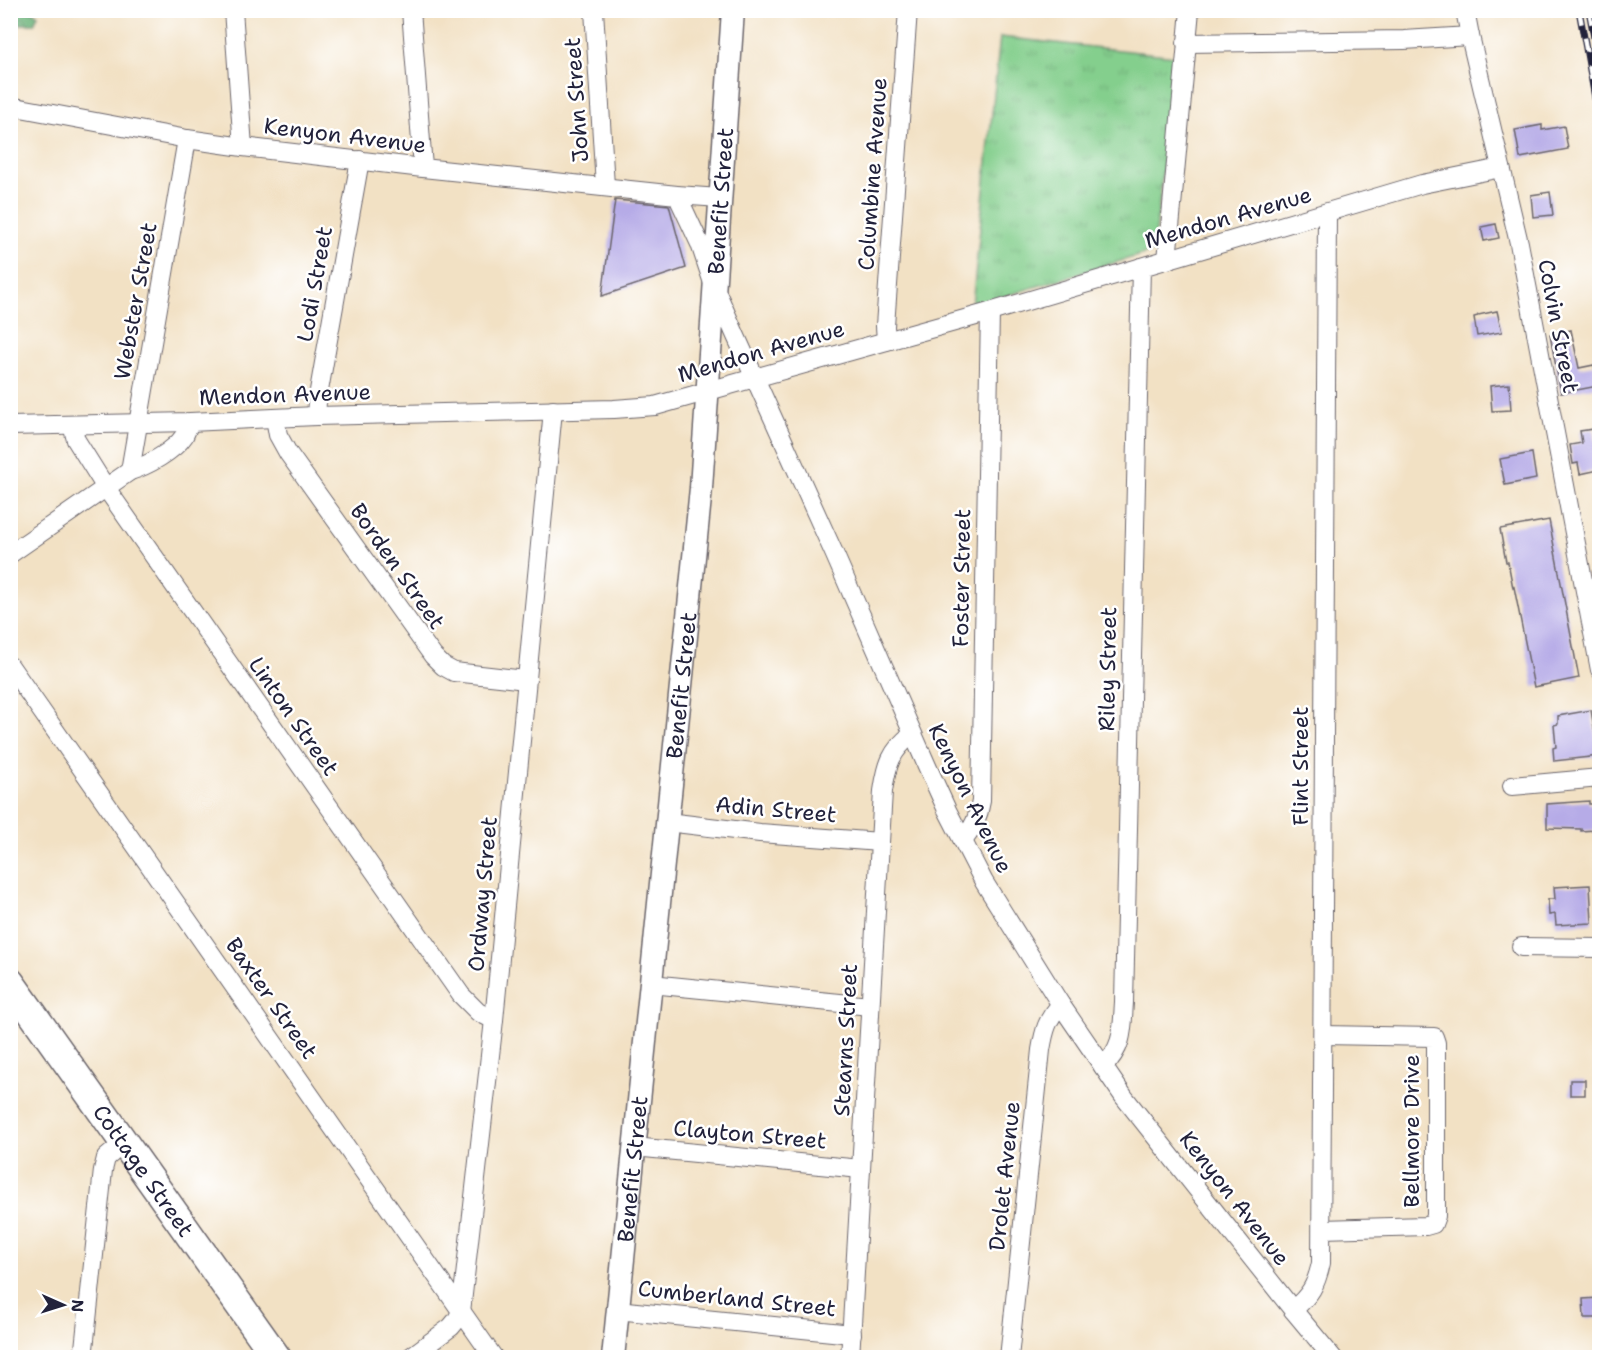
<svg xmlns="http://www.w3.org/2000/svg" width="1610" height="1368" viewBox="0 0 1610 1368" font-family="'Shantell Sans',sans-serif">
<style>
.forest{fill:url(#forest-crowns);stroke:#466a5a;stroke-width:1.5}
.park{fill:url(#park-tufts);stroke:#537864;stroke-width:1.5}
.building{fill:#b6abe7}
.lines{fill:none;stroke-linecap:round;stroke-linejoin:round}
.minor-casing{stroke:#6b656b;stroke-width:20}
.tertiary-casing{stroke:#6b656b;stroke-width:25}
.primary-casing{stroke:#6b656b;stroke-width:31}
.minor{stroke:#fff;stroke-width:18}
.tertiary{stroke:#fff;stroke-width:22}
.primary{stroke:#fff;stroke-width:28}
.rail-casing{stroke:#22223b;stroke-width:7}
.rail{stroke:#fff;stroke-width:4.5;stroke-dasharray:14;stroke-linecap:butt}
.labels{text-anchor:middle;stroke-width:5;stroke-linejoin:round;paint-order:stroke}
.street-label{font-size:22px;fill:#22223b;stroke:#fff}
</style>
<defs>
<pattern id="forest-crowns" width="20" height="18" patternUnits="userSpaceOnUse" patternTransform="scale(1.5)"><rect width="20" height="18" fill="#6bb278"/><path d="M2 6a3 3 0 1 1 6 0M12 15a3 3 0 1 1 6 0" fill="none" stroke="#589064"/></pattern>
<pattern id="park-tufts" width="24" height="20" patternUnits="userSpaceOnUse" patternTransform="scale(1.5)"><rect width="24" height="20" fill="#84cf8d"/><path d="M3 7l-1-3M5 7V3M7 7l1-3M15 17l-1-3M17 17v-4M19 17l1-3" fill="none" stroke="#72b17b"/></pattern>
</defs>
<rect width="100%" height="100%" fill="#fff"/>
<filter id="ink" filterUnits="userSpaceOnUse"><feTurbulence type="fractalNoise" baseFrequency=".0167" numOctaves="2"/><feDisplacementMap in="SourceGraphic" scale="12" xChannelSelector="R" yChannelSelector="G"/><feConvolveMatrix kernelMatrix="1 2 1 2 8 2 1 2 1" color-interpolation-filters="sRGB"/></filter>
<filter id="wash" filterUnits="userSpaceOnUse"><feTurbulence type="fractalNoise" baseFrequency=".008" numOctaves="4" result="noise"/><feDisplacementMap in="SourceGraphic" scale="24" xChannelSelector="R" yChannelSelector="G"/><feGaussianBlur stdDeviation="1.35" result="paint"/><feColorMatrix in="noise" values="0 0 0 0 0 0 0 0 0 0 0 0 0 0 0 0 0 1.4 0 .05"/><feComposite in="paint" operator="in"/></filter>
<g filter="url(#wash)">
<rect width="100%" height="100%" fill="#f2e1c4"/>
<polygon class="forest" points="10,11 33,11 38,15 34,24 18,24 11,19"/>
<polygon class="park" points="1000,37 1175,56 1154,251 972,306"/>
<g id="blocks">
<g class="building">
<polygon points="1542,125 1542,130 1564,126 1568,149 1520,158 1515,130"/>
<polygon points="1550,192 1553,215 1533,217 1531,195"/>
<polygon points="615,200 669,205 686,268 602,296"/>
<polygon points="1496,224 1499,238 1484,241 1481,227"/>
<polygon points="1497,311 1502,332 1477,336 1474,317 1478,316 1478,315"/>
<polygon points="1571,330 1579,368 1594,365 1598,386 1561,393 1550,335"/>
<polygon points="1509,384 1511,410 1492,411 1490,386"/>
<polygon points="1593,429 1595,441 1599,440 1599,470 1580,474 1578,463 1573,464 1570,445 1582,443 1580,431"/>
<polygon points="1532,453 1536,479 1505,485 1500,459"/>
<polygon points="1549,520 1579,678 1534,687 1514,587 1513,588 1508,562 1506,562 1500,529"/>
<polygon points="1591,710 1599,756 1554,761 1553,748 1556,747 1554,725 1558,724 1558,716"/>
<polygon points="1589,801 1589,804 1597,804 1597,820 1595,820 1595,830 1581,831 1581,829 1547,828 1547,804"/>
<polygon points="1590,885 1592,923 1556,925 1555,914 1549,915 1548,899 1555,899 1554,887"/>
<rect x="1570" y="1080" width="15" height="15"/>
<polygon points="1599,1298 1599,1311 1597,1311 1597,1318 1584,1318 1583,1299"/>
</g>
</g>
</g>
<g filter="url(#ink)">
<use href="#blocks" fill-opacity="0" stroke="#6b656b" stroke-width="1.5"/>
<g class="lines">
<defs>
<g id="minor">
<polyline points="233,10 243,147"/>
<polyline points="411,10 423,168"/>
<polyline points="594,10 605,186"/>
<polyline points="1465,10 1470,36 1519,243 1600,670"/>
<polyline points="1186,43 1404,40 1470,36"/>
<polyline points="10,106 187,139 243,147 423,168 677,195 720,198"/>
<polyline points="677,195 700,244 714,286 735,334 834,553 927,766 947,810 984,882 1061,1005 1124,1097 1293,1310 1333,1358"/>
<polyline points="1167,260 1190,10"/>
<polyline points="886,341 885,326 908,10"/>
<polyline points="316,416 317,402 360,160"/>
<polyline points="275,418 278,435 288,453 433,656 443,666 454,672 526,680"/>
<polyline points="72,425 76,440 106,488 461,995 478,1012 494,1020"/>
<polyline points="10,426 190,422 316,416 614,409 655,406 990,312 1422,184 1501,168"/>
<polyline points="130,471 187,139"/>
<path d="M10,554L130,471C147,466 174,451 184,436C186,432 188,427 190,422"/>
<polyline points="10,666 494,1358"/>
<polyline points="1512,786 1600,778"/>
<polyline points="667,822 760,833 880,842"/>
<path d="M963,841C972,830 979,815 981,801L990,312"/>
<polyline points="1521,947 1600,948"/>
<polyline points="651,984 870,1006"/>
<path d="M1103,1067C1124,1046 1122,1030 1124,1002L1141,267"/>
<polyline points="634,1147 861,1169"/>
<polyline points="1322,1229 1426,1226 1433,1224 1436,1216 1436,1043 1434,1037 1323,1035"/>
<polyline points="617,1310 852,1334"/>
<path d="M1293,1310C1310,1295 1316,1286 1321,1263L1327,213"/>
<polyline points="83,1358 103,1170 106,1158 125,1142"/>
<polyline points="409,1358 451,1327 456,1321 461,1312 494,1020 553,410"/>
<path d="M850,1358L883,791C887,764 891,751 912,734"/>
<path d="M1009,1358L1041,1050C1044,1032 1047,1018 1061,1005"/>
</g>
<g id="tertiary">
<path id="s1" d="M613,1358L701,488L733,10"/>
</g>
<g id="primary">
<path id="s2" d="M10,982L277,1358"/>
</g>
</defs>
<use href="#minor" class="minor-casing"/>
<use href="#tertiary" class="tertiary-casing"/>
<use href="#primary" class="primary-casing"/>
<use href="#minor" class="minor"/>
<use href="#tertiary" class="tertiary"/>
<use href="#primary" class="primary"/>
<defs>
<g id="rail">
<polyline points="1579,10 1600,125"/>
<polyline points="1589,10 1600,70"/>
</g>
</defs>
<use href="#rail" class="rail-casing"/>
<use href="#rail" class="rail"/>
</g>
</g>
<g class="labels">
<g class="street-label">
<text transform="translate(576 100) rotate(-94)" y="8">John Street</text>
<text transform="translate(345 135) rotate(7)" y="8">Kenyon Avenue</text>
<text transform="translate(872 174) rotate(-86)" y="8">Columbine Avenue</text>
<text dy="8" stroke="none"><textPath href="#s1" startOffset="1162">Benefit Street</textPath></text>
<text transform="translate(1228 217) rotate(-16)" y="8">Mendon Avenue</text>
<text transform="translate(314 284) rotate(-80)" y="8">Lodi Street</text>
<text transform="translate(135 301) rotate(-80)" y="8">Webster Street</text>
<text transform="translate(1559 326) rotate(79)" y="8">Colvin Street</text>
<text transform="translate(761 351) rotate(-16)" y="8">Mendon Avenue</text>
<text transform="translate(285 394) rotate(-2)" y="8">Mendon Avenue</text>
<text transform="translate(398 566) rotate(55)" y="8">Borden Street</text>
<text transform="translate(961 578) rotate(-89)" y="8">Foster Street</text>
<text transform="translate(1107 669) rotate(-89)" y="8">Riley Street</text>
<text dy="8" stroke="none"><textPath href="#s1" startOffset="676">Benefit Street</textPath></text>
<text transform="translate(294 716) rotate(55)" y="8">Linton Street</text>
<text transform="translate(1300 766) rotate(-90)" y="8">Flint Street</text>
<text transform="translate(971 798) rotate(64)" y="8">Kenyon Avenue</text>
<text transform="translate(776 809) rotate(5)" y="8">Adin Street</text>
<text transform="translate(482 894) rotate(-85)" y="8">Ordway Street</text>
<text transform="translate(272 998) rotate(55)" y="8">Baxter Street</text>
<text transform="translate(845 1040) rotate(-87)" y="8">Stearns Street</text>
<text transform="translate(1411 1131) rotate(-90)" y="8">Bellmore Drive</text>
<text transform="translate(750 1134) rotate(5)" y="8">Clayton Street</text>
<text dy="8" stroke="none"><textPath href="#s1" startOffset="190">Benefit Street</textPath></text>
<text dy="8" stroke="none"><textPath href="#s2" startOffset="231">Cottage Street</textPath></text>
<text transform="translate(1004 1176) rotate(-84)" y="8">Drolet Avenue</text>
<text transform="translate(1235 1198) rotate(52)" y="8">Kenyon Avenue</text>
<text transform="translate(737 1298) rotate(6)" y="8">Cumberland Street</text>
</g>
</g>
<rect width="1610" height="1368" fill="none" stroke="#fff" stroke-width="36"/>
<g transform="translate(63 1305) rotate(93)" stroke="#ffffff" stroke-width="4.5" paint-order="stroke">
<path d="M0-4.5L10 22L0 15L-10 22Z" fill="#22223b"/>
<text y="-9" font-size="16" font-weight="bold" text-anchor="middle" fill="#22223b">N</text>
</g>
</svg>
